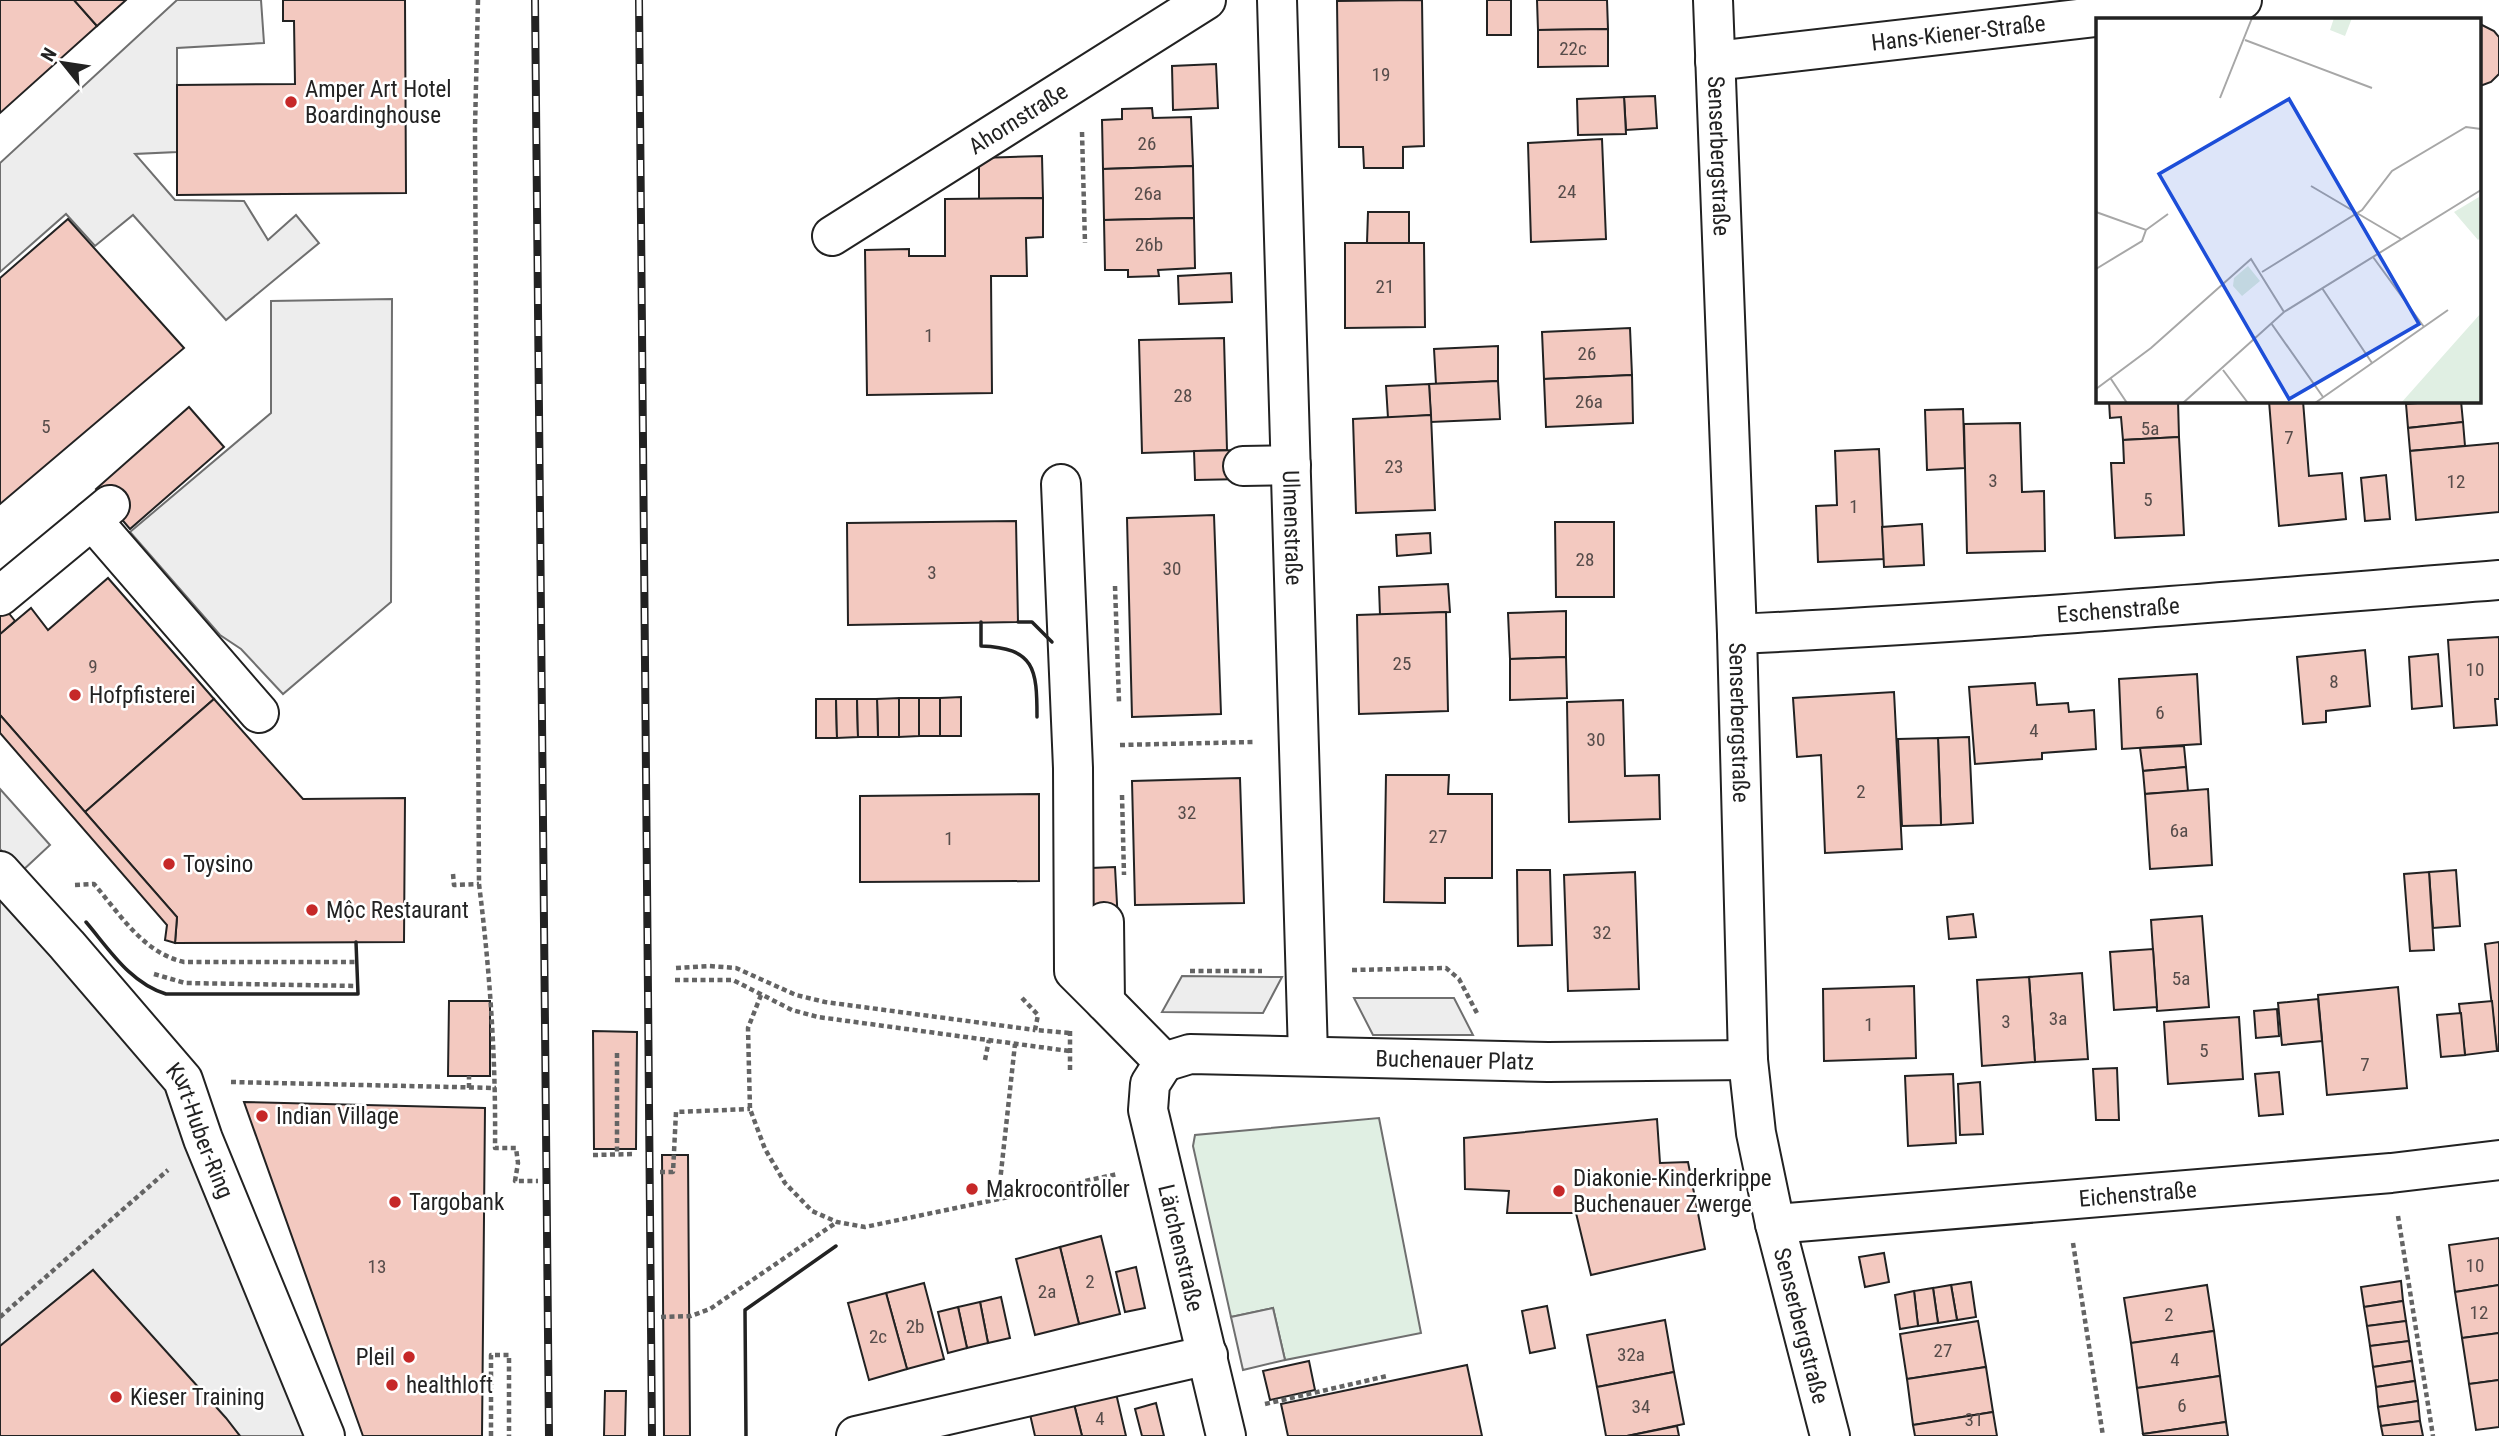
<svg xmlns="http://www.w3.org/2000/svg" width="2499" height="1436" viewBox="0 0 2499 1436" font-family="'Roboto Condensed',sans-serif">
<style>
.green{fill:#e0efe3;stroke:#6f6f6f;stroke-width:2}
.parking{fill:#ededed;stroke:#6f6f6f;stroke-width:2}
.building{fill:#f3c9c0;stroke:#222;stroke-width:2}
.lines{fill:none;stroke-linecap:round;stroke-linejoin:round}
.minor-casing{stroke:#222;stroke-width:42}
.path{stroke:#646464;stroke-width:4.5;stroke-dasharray:5 3.5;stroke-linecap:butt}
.minor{stroke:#fff;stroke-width:38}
.rail-casing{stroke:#222;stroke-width:8}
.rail{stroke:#fff;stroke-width:5;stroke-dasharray:16;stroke-linecap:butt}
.wall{stroke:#222;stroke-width:3.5}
.poi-dot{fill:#c62828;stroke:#fff;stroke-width:2.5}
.labels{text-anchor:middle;stroke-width:5;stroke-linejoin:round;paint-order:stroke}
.number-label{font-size:19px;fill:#564c4a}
.street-label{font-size:23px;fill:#222;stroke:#fff}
.poi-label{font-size:23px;fill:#222;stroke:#fff;text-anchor:start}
.inset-road{fill:none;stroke:#a7a7a7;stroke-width:2}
.view{fill:#1d4ed8;fill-opacity:0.15;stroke:#1d4ed8;stroke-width:3.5}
.inset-edge{fill:none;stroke:#222;stroke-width:3.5}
</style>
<rect width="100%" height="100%" fill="#fff"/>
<polygon class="green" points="1379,1118 1421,1333 1285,1360 1273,1308 1231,1317 1193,1146 1195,1135"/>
<g class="parking">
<polygon points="177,0 261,0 264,43 177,48 177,152 135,154 175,200 244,201 268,240 296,215 319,243 226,320 133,215 95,246 66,214 0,272 0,163"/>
<polygon points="392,299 391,602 283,694 241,649 220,635 130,532 271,413 271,301"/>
<polygon points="0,789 50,845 21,872 0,849"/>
<polygon points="0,871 183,1080 325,1436 240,1436 93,1270 0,1346"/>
<polygon points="1182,976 1282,977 1263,1013 1162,1012"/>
<polygon points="1354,998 1454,998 1473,1035 1373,1035"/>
<polygon points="1273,1308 1285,1360 1243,1370 1231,1317"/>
</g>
<g class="building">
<polygon points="0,0 74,0 97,26 0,113"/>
<polygon points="74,0 126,0 97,26"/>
<polygon points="283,0 405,0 406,193 177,195 177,85 295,84 294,21 283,21"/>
<polygon points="1422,0 1424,146 1403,147 1403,168 1364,168 1363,147 1339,147 1337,1"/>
<rect x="1487" y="0" width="24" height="35"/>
<polygon points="1537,0 1607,0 1608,29 1538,30"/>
<polygon points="2480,24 2494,31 2499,37 2499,74 2491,82 2480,86"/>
<polygon points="1608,29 1608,66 1538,67 1538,30"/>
<polygon points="1216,64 1218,108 1173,110 1172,66"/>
<polygon points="1655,96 1657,128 1626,130 1624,97"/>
<polygon points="1624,97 1626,134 1578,135 1577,99"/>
<polygon points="1152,108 1153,118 1191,117 1193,166 1103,169 1102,120 1122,119 1122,109"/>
<polygon points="1602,139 1606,239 1531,242 1528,143"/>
<polygon points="1042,156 1043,198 979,199 979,158"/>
<polygon points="1193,166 1194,218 1104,220 1103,169"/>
<polygon points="1043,198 1043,237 1026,238 1027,276 991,276 992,393 867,395 865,250 909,249 909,256 945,256 945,199"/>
<polygon points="1368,212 1409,212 1409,244 1367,243"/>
<polygon points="1194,218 1195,268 1158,270 1159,276 1128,277 1128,270 1105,270 1104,220"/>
<polygon points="68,219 184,348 0,504 0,278"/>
<polygon points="1345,243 1424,243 1425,327 1345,328"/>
<polygon points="1231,273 1232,302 1179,304 1178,276"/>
<polygon points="1630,328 1632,375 1544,379 1542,332"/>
<polygon points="1224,338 1227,450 1142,453 1139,340"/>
<polygon points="1498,346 1498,381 1436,384 1434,349"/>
<polygon points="1632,375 1633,423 1546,427 1544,379"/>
<polygon points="1498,381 1500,419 1431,422 1429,384"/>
<polygon points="1429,384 1431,415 1388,418 1386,386"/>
<polygon points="2109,401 2178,401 2179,437 2123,440 2121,417 2110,418"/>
<polygon points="2269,401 2303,401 2309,476 2342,473 2346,519 2279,526"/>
<polygon points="2441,401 2461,401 2463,422 2408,428 2406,404"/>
<polygon points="189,407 224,447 130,529 96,489"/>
<polygon points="1963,409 1965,468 1927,470 1925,410"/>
<polygon points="1431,415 1435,510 1356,513 1353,419"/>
<polygon points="2463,422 2465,446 2410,451 2408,428"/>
<polygon points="2020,423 2022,492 2044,491 2045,551 1967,553 1964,424"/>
<polygon points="2179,437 2184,535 2115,538 2111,463 2124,463 2123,440"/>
<polygon points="2499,443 2499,512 2416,520 2410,451"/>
<polygon points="1879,449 1884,559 1818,562 1816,506 1837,505 1835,451"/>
<polygon points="1243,450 1244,479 1195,480 1194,451"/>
<polygon points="2386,475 2390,519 2365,521 2361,478"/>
<polygon points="1214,515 1221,714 1132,717 1127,518"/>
<polygon points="1016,521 1018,622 848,625 847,523"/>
<polygon points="1555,522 1614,522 1614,597 1556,597"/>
<polygon points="1922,524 1924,565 1884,567 1882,527"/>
<polygon points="1430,533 1431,553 1397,556 1396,535"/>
<polygon points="108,578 214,699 85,812 0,715 0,634 31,608 48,630"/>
<polygon points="1448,584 1450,612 1380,615 1379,587"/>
<polygon points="0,602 15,621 0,634"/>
<polygon points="1566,611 1566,657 1510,659 1508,613"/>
<polygon points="1446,612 1448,711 1359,714 1357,615"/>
<polygon points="2499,637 2499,699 2495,699 2497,725 2454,728 2448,640"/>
<polygon points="2365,650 2370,706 2326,711 2326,722 2303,724 2297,657"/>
<polygon points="2438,654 2442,706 2412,709 2409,657"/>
<polygon points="1566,657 1567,698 1510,700 1510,659"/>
<polygon points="2197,674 2201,744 2122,749 2119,679"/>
<polygon points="2035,683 2037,705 2068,703 2069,712 2094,710 2096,749 2042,753 2042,759 1975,764 1969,687"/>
<polygon points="1894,692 1902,849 1825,853 1821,755 1797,757 1793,698"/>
<polygon points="961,697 961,736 940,736 940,698"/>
<polygon points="899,698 899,737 878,737 877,699"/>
<polygon points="899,698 919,698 919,736 899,737"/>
<rect x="919" y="698" width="21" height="38"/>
<polygon points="214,699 303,799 405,798 404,942 175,943 177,917 85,812"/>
<polygon points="816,699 836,699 837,738 816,738"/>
<polygon points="836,699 857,699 858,737 837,738"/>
<polygon points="857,699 877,699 878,737 858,737"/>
<polygon points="1623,700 1625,776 1659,775 1660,819 1569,822 1567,702"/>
<polygon points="0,715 177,917 175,943 165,940 167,925 0,733"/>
<polygon points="1969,737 1973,823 1941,825 1938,738"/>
<polygon points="1938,738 1941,825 1902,826 1898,739"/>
<polygon points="2184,746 2186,767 2143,771 2140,748"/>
<polygon points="2186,767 2188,791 2145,794 2143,771"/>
<polygon points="1386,775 1449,775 1448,794 1492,794 1492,878 1445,878 1445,903 1384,902"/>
<polygon points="1240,778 1244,903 1135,905 1132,781"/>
<polygon points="2208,789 2212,865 2150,869 2145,794"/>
<polygon points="1039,794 1039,881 860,882 860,796"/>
<polygon points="1115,867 1118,922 1093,923 1091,868"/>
<polygon points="1517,870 1550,870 1552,945 1518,946"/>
<polygon points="2456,870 2460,926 2433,928 2429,872"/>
<polygon points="1635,872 1639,989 1568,991 1564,875"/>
<polygon points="2429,872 2434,950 2410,951 2404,874"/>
<polygon points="1973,914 1976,937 1949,939 1947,917"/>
<polygon points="2202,916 2209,1007 2157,1011 2151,920"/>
<polygon points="2499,942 2499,1051 2497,1051 2485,944"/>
<polygon points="2153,949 2157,1007 2114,1010 2110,952"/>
<polygon points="2082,973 2088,1059 2035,1062 2029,977"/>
<polygon points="2029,977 2035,1062 1982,1066 1977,980"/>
<polygon points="1914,986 1916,1058 1824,1061 1823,989"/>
<polygon points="2398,987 2407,1088 2327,1095 2318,995"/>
<polygon points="2318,999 2322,1041 2282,1045 2278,1003"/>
<polygon points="449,1001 490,1001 490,1076 448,1076"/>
<polygon points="2492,1001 2497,1051 2465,1055 2459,1004"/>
<polygon points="2277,1009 2279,1036 2256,1038 2254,1011"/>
<polygon points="2461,1013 2465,1055 2441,1057 2437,1015"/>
<polygon points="2239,1017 2243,1079 2168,1084 2164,1022"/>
<polygon points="593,1031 637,1032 636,1149 594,1149"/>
<polygon points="2117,1068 2119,1120 2096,1120 2093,1069"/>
<polygon points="2279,1072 2283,1114 2259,1116 2255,1074"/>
<polygon points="1953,1074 1956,1143 1908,1146 1905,1076"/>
<polygon points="1980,1082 1983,1134 1960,1135 1958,1084"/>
<polygon points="244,1102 485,1108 482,1436 363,1436"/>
<polygon points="1657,1119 1660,1163 1688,1162 1705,1249 1591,1275 1576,1213 1507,1213 1509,1191 1465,1189 1464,1138"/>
<polygon points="662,1155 688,1155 690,1436 664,1436"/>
<polygon points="1101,1236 1120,1314 1079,1324 1060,1247"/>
<polygon points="2499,1238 2499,1285 2455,1292 2449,1245"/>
<polygon points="1060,1247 1079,1324 1035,1335 1016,1259"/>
<polygon points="1884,1253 1889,1282 1865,1287 1859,1257"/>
<polygon points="1136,1267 1145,1308 1125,1312 1116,1272"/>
<polygon points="93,1270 226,1418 240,1436 0,1436 0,1346"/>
<polygon points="2401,1281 2403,1301 2364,1307 2361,1287"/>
<polygon points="1971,1282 1976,1317 1957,1320 1951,1285"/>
<polygon points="924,1283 944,1359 907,1369 886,1293"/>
<polygon points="1951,1285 1957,1320 1938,1323 1933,1288"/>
<polygon points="2207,1285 2214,1331 2131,1343 2124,1298"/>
<polygon points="2499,1285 2499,1333 2462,1338 2455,1292"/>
<polygon points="1933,1288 1938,1323 1918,1326 1914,1291"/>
<polygon points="1914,1291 1918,1326 1900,1329 1895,1295"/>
<polygon points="886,1293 907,1369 869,1380 848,1303"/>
<polygon points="1001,1297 1010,1338 988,1343 980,1302"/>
<polygon points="2403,1301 2406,1321 2367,1326 2364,1307"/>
<polygon points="980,1302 988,1343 967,1348 958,1307"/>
<polygon points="1547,1306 1555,1348 1530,1353 1522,1311"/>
<polygon points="958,1307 967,1348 948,1353 938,1312"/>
<polygon points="1665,1320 1674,1372 1597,1387 1587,1335"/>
<polygon points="1978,1321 1986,1367 1907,1379 1900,1334"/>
<polygon points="2406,1321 2409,1341 2370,1346 2367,1326"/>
<polygon points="2214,1331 2220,1376 2137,1388 2131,1343"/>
<polygon points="2499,1333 2499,1380 2469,1384 2462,1338"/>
<polygon points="2409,1341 2412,1361 2373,1367 2370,1346"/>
<polygon points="1309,1361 1315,1390 1270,1400 1263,1371"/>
<polygon points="2412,1361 2415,1381 2376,1387 2373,1367"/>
<polygon points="1467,1365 1482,1436 1288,1436 1281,1404"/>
<polygon points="1986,1367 1993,1412 1913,1425 1907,1379"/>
<polygon points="1674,1372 1684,1424 1627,1436 1606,1436 1597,1387"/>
<polygon points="2220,1376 2226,1422 2143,1434 2137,1388"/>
<polygon points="2499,1380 2499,1427 2476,1430 2469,1384"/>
<polygon points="2415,1381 2418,1401 2378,1407 2376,1387"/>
<polygon points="1115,1389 1126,1436 1082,1436 1073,1400"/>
<polygon points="605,1391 626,1391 625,1436 604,1436"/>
<polygon points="1073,1400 1082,1436 1035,1436 1029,1410"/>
<polygon points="2418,1401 2420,1421 2381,1426 2378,1407"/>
<polygon points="1156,1403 1164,1436 1142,1436 1135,1409"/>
<polygon points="1993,1412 1997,1436 1915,1436 1913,1425"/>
<polygon points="2420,1421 2423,1436 2383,1436 2381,1426"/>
<polygon points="2226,1422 2228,1436 2144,1436 2143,1434"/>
<polygon points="1677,1426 1679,1436 1627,1436"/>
</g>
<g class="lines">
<defs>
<g id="minor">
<path id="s1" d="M1277,0L1308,1055"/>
<path id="s2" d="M1713,0L1737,634L1748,1060L1756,1133L1775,1224L1830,1436"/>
<path id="s3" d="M1715,61L2242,0"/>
<path id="s4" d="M832,236L1206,0"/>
<polyline points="1243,466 1291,465"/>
<polyline points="1061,484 1073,768 1074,971 1105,1002"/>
<polyline points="92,520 259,713"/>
<polyline points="0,596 110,505"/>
<path id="s5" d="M1737,634C1991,622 2245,600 2499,580"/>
<path id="s6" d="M0,871L67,945L183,1080L203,1139L325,1436"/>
<polyline points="1104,922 1105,1002 1164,1062"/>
<path id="s7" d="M1164,1062L1190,1054L1548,1062L1748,1060"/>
<path id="s8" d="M1164,1062L1150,1084L1148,1110L1226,1436"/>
<path id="s9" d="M1775,1224L2391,1173L2499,1160"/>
<polyline points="856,1436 1208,1355"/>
</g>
</defs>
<use href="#minor" class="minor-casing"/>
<g class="path">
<path d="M478,0L475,128L479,884C490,972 496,1059 495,1148H516L518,1163L515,1181H538"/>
<polyline points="1082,132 1085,243"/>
<polyline points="1115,586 1119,702"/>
<polyline points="1120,745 1253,742"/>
<polyline points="1122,795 1124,875"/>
<polyline points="453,874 454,885 479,884"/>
<path d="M75,885L94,884C120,914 143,953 184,962H357"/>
<polyline points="676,968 709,966 736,968 796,995 825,1002 1035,1030"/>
<polyline points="1352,970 1446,968 1459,979 1478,1015"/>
<polyline points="1190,971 1262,971"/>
<polyline points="154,974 185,983 358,986"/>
<polyline points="675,980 733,980 792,1010 818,1017 1069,1051"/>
<polyline points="761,995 748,1028 749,1070 750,1109 765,1149 785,1183 812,1211 837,1222 865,1227 1118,1174"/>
<polyline points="1022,998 1038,1015 1035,1030 1070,1033"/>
<polyline points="1070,1031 1070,1070"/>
<polyline points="617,1053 617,1155"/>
<polyline points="985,1060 989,1040"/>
<polyline points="231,1082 496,1088"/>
<polyline points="469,1088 469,1076"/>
<polyline points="593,1155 635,1154"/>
<polyline points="660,1172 673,1172 676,1112 750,1109"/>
<polyline points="998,1200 1015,1044"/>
<polyline points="2398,1216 2433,1436"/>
<polyline points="2073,1243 2103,1436"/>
<polyline points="0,1317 168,1170"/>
<polyline points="661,1317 691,1316 710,1309 837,1222"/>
<polyline points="1265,1404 1387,1376"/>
<polyline points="491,1436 491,1355 509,1355 509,1436"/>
</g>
<use href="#minor" class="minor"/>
<defs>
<g id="rail">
<polyline points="535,0 549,1436"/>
<polyline points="639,0 652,1436"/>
</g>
</defs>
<use href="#rail" class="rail-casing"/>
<use href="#rail" class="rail"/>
<g class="wall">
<path d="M981,622V646C1035,648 1037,669 1037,717"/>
<polyline points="1018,622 1032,622 1052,642"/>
<path d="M86,922C109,949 130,983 166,994H358L356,942"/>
<polyline points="746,1436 745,1310 836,1246"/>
</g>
</g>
<g class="poi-dot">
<circle cx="291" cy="102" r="7"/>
<circle cx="75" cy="695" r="7"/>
<circle cx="169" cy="864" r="7"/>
<circle cx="312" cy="910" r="7"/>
<circle cx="262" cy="1116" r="7"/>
<circle cx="972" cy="1189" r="7"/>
<circle cx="1559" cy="1191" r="7"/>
<circle cx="395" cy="1202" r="7"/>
<circle cx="409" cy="1357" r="7"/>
<circle cx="392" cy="1385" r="7"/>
<circle cx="116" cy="1397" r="7"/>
</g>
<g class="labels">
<g class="number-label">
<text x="1573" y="55">22c</text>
<text x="1381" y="81">19</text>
<text x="1147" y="150">26</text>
<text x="1567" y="198">24</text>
<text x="1148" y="200">26a</text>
<text x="1149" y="251">26b</text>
<text x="1385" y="293">21</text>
<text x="929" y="342">1</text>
<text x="1587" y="360">26</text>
<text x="1183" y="402">28</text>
<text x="1589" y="408">26a</text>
<text x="46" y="433">5</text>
<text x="2150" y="435">5a</text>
<text x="2289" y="444">7</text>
<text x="1394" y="473">23</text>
<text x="1993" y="487">3</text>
<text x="2456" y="488">12</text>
<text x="2148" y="506">5</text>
<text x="1854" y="513">1</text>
<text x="1585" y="566">28</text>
<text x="1172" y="575">30</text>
<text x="932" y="579">3</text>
<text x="1402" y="670">25</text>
<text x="93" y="673">9</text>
<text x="2475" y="676">10</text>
<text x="2334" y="688">8</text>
<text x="2160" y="719">6</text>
<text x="2034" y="737">4</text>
<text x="1596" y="746">30</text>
<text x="1861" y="798">2</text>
<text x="1187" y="819">32</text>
<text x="2179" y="837">6a</text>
<text x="1438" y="843">27</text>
<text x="949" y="845">1</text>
<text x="1602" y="939">32</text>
<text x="2181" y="985">5a</text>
<text x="2058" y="1025">3a</text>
<text x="2006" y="1028">3</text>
<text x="1869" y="1031">1</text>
<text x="2204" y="1057">5</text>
<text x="2365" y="1071">7</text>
<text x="2475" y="1272">10</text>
<text x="377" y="1273">13</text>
<text x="1090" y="1288">2</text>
<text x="1047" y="1298">2a</text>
<text x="2479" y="1319">12</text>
<text x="2169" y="1321">2</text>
<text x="915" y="1333">2b</text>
<text x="878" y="1343">2c</text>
<text x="1943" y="1357">27</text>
<text x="1631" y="1361">32a</text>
<text x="2175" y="1366">4</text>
<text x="2182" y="1412">6</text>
<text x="1641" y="1413">34</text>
<text x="1100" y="1425">4</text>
<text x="1974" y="1426">31</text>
</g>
<g class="street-label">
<text dy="8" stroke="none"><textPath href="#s3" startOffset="245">Hans-Kiener-Straße</textPath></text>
<text dy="8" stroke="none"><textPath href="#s4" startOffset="220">Ahornstraße</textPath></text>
<text dy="8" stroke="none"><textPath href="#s2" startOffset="156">Senserbergstraße</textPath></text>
<text dy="8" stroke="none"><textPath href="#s1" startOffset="528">Ulmenstraße</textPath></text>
<text dy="8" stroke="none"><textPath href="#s5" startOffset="382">Eschenstraße</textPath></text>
<text dy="8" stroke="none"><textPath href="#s2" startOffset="723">Senserbergstraße</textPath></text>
<text dy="8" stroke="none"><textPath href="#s7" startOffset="292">Buchenauer Platz</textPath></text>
<text dy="8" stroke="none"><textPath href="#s6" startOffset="331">Kurt-Huber-Ring</textPath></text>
<text dy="8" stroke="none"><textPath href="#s9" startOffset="364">Eichenstraße</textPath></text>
<text dy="8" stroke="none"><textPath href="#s8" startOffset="194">Lärchenstraße</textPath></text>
<text dy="8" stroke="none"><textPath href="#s2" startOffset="1332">Senserbergstraße</textPath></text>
</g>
<g class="poi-label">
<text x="305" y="97">Amper Art Hotel<tspan x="305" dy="26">Boardinghouse</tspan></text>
<text x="89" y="703">Hofpfisterei</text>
<text x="183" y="872">Toysino</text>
<text x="326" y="918">Mộc Restaurant</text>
<text x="276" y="1124">Indian Village</text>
<text x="1573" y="1186">Diakonie-Kinderkrippe<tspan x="1573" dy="26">Buchenauer Zwerge</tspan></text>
<text x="986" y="1197">Makrocontroller</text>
<text x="409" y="1210">Targobank</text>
<text x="395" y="1365" text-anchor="end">Pleil</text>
<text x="406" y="1393">healthloft</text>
<text x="130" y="1405">Kieser Training</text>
</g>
</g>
<g transform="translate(2096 18)">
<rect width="385" height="385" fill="#fff"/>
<path d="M238,0H256L249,18L234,12ZM383,179L385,219L382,222L358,194ZM152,248L164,263L146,278L137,268L138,260ZM385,295V385H305Z" fill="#e0efe3"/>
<path class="inset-road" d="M149,22L276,70M124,80L156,0M215,168L305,221M0,194L50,212L72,196M277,239L328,309M0,251L46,223L50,212M166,254L266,192L296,153L370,109L385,111M226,270L276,345M175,305L227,379M127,352L152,385M15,361L31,385M0,371L55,330L155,241L188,294M87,385L188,294L385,172M219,385L352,292"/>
<path class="view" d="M193,81L323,306L193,381L63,156Z"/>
<rect width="385" height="385" class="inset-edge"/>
</g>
<g transform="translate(63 63) rotate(300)" stroke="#ffffff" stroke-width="5" paint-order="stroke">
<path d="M0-5L12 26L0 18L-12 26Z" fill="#222222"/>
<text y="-10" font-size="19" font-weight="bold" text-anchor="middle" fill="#222222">N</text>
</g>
</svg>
